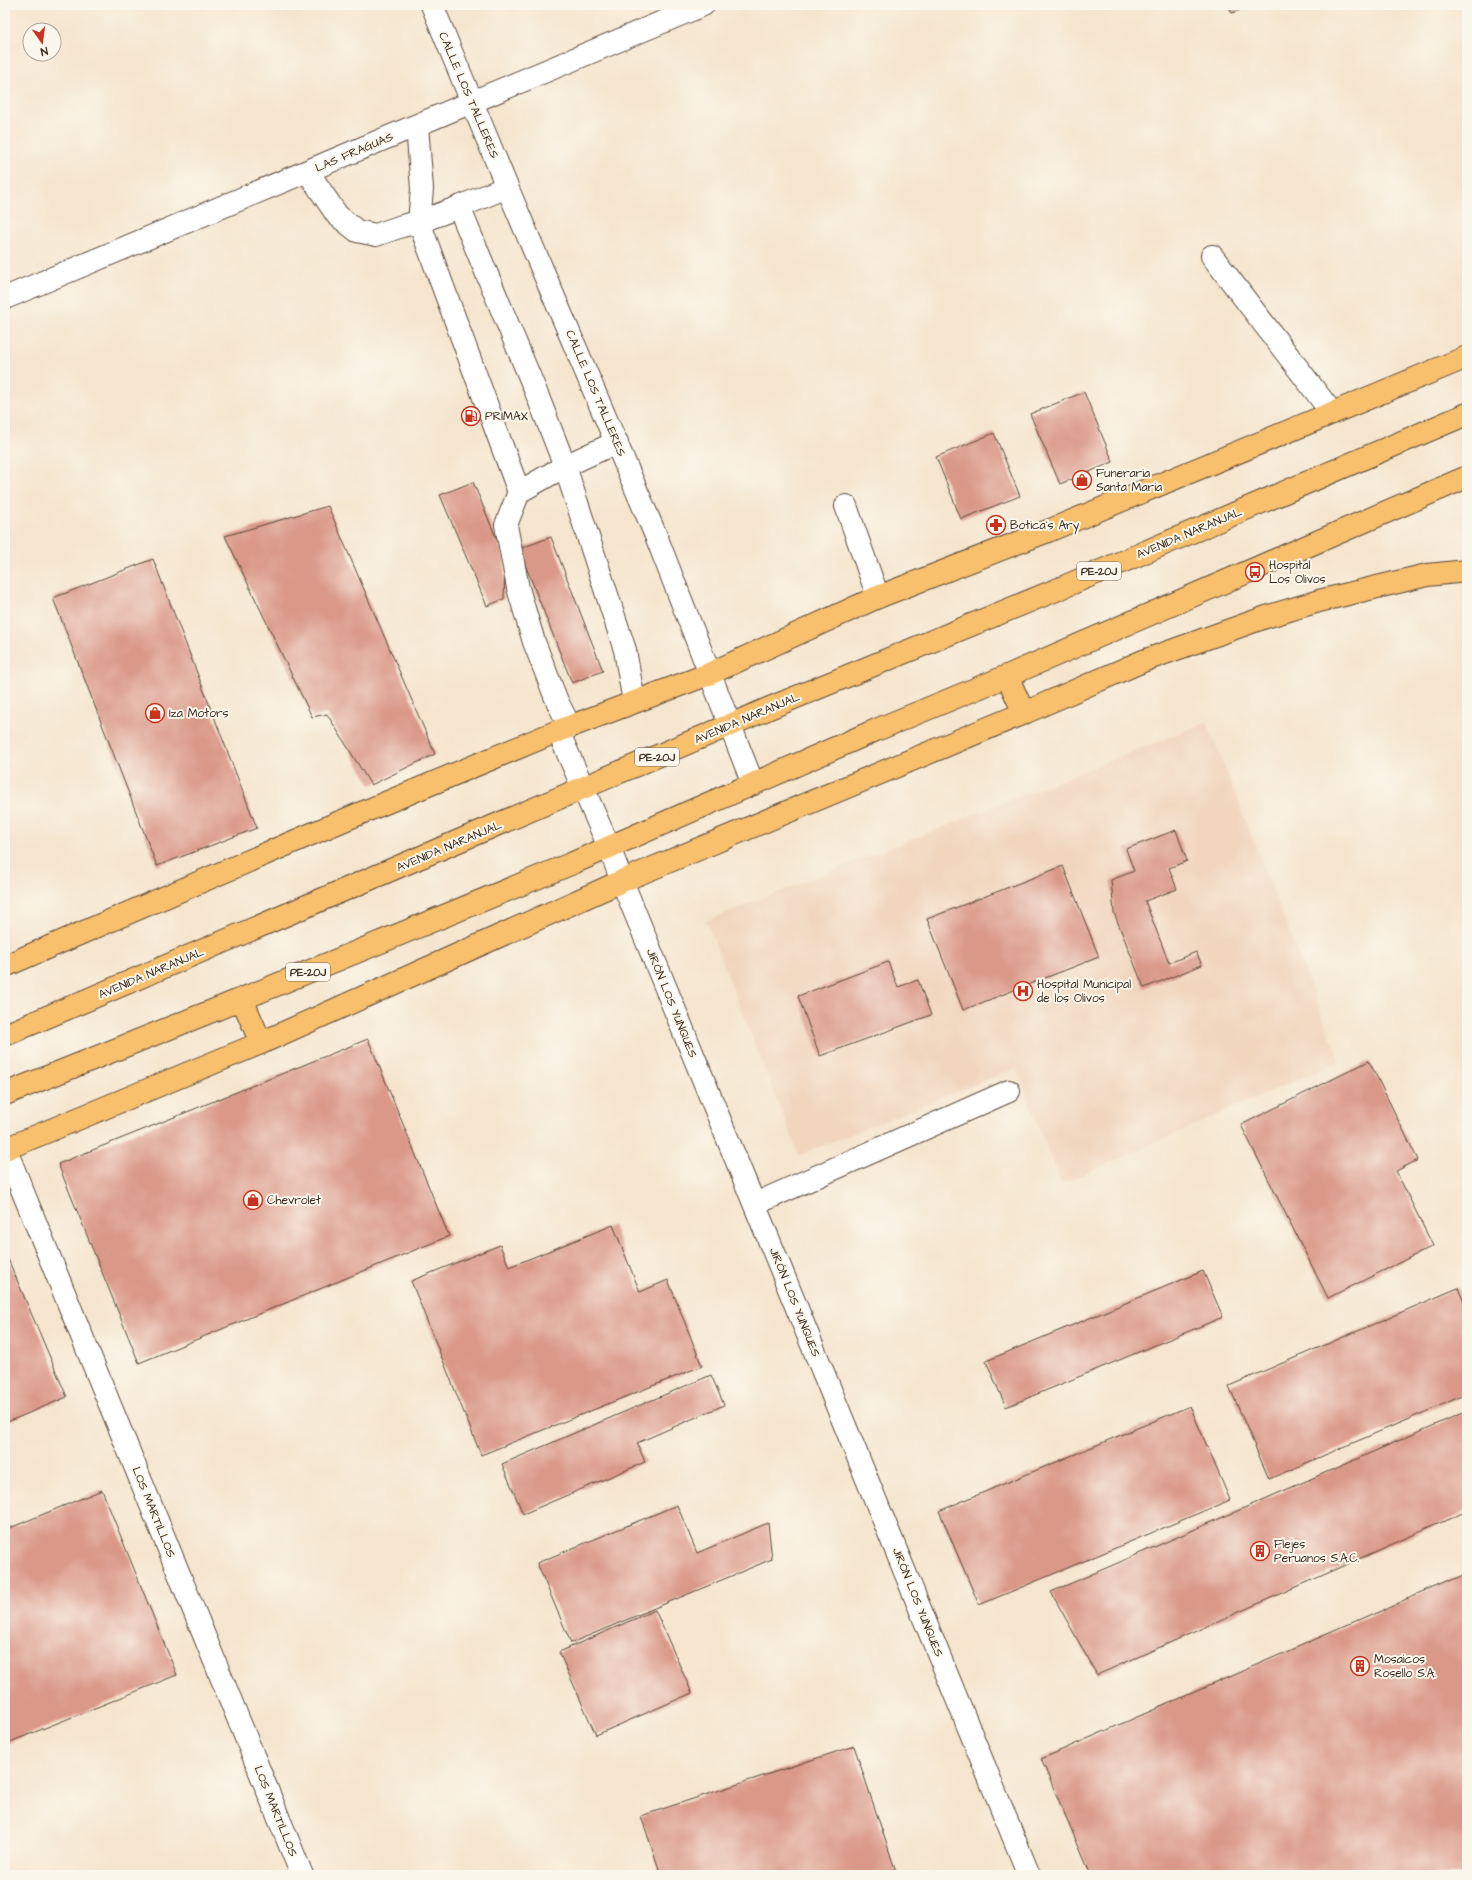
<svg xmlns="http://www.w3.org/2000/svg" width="1472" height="1880" viewBox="0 0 1472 1880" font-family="'Architects Daughter',sans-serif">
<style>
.built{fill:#f1d5bd}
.building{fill:#da9888}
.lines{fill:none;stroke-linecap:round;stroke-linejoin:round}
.minor-casing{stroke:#574638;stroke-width:24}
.major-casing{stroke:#574638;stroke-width:24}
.highway-casing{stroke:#574638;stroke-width:24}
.minor{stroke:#fff;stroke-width:22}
.major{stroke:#f8bf6c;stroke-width:22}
.highway{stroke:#f8bf6c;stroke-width:22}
.labels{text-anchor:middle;stroke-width:4;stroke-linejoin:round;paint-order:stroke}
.shield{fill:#fbf7ec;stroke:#75685c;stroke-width:1}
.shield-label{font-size:11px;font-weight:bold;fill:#3b2a1e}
.street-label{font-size:12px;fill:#3b2a1e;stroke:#fbf7ec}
.poi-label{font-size:12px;fill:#3b2a1e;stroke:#fbf7ec;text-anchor:start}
</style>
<rect width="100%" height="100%" fill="#fbf7ec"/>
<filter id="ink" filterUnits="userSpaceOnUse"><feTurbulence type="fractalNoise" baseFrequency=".025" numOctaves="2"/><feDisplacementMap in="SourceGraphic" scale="8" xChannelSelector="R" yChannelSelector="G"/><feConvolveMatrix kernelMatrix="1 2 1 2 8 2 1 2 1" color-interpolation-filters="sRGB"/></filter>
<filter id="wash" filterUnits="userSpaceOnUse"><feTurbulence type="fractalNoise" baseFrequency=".012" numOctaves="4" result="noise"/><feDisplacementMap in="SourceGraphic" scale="16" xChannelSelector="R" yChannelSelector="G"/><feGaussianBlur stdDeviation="0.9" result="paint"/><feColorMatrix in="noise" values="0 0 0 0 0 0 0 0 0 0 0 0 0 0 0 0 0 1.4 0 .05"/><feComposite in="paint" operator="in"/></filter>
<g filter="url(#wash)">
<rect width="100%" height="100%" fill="#f5e5ce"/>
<polygon class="built" points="1207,722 1340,1061 1061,1184 1016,1068 799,1155 706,921"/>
<g id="blocks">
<g class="building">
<polygon points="1228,5 1252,5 1232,13"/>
<polygon points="1084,392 1113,462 1060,484 1030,414"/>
<polygon points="994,433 1020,496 961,519 936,457"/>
<polygon points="473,482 505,559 504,599 487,606 440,495"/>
<polygon points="328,506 435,754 371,785 327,714 312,717 225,536"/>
<polygon points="551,537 603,671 572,683 519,549"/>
<polygon points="153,559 257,828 157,866 53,598"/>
<polygon points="1176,830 1187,861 1169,868 1177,889 1145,901 1169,963 1196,952 1202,965 1144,988 1114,913 1111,880 1134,871 1126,849"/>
<polygon points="1063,866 1099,957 963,1010 927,919"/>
<polygon points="888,962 898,987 918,980 931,1015 820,1056 798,996"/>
<polygon points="368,1039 449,1236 139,1363 58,1164"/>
<polygon points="1369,1061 1418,1160 1396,1171 1433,1246 1328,1298 1241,1125"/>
<polygon points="613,1225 640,1292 668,1280 702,1366 481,1455 411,1281 500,1245 509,1267"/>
<polygon points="5,1252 67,1397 5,1423"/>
<polygon points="1203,1271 1223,1317 1006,1407 986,1361"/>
<polygon points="1458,1288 1467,1309 1467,1394 1269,1479 1229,1386"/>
<polygon points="711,1375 724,1405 637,1443 645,1462 523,1514 502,1464"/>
<polygon points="1190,1406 1230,1500 979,1605 939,1511"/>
<polygon points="1467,1411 1467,1511 1097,1675 1051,1592"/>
<polygon points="102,1490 177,1675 5,1744 5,1530"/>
<polygon points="677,1505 697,1553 768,1523 772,1559 571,1643 537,1563"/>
<polygon points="1467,1573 1467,1875 1091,1875 1041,1759"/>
<polygon points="655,1610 692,1693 596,1735 559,1652"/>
<polygon points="854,1746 897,1875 661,1875 641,1816"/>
</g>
</g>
</g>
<g filter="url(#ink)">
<use href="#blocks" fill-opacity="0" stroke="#574638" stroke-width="1"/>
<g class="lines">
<defs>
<g id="minor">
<polyline points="432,5 507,187 656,536 753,784"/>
<polyline points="308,172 337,215 357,231 376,235 402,226 419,222 422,189 417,126"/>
<polyline points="507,187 459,207 536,392 565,466 519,492 506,525 518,588 534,642 557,701 570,727"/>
<polyline points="459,207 419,222 519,492"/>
<polyline points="1212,256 1332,413"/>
<polyline points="5,298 703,5"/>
<polyline points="617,442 565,466 625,650 634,702"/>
<polyline points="846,506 878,597"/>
<polyline points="558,731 609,847 622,881 1029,1875"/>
<polyline points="5,1148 302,1875"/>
<polyline points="755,1204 1009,1091"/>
</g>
<g id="major">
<polyline points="5,966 330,826 558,731 709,674 878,597 1048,531 1467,357"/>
<polyline points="5,1149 261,1043 622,881 1024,713 1143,661 1266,617 1319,601 1427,575 1467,571"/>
</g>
<g id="highway">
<polyline points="1007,676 1024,713"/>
<polyline points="242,999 261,1043"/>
<polyline points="5,1035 772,707 1061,588 1467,414"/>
<polyline points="5,1094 242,999 573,863 876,730 1007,676 1467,477"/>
</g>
</defs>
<use href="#minor" class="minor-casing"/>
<use href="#major" class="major-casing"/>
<use href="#highway" class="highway-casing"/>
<use href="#minor" class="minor"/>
<use href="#major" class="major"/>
<use href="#highway" class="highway"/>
</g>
</g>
<defs>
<symbol id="fuel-ring" viewBox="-11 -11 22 22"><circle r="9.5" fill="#fbf7ec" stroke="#c8321e" stroke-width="1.5"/><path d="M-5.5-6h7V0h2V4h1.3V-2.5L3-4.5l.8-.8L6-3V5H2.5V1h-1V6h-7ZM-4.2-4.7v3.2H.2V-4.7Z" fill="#c8321e"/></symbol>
<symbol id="shop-ring" viewBox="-11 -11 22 22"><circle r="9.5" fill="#fbf7ec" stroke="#c8321e" stroke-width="1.5"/><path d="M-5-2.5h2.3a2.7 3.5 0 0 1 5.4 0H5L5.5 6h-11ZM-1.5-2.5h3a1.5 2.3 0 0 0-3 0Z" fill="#c8321e"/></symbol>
<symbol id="pharmacy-ring" viewBox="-11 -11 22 22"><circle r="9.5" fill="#fbf7ec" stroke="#c8321e" stroke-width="1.5"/><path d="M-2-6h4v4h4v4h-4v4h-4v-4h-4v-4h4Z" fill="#c8321e"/></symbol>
<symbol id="bus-ring" viewBox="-11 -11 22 22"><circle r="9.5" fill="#fbf7ec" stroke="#c8321e" stroke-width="1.5"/><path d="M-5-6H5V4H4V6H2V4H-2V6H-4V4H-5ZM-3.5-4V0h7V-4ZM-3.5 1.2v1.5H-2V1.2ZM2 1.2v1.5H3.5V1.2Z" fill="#c8321e"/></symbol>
<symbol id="hospital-ring" viewBox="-11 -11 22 22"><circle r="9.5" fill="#fbf7ec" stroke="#c8321e" stroke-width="1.5"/><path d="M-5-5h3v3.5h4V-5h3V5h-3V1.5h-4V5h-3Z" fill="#c8321e"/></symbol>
<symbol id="building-ring" viewBox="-11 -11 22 22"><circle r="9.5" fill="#fbf7ec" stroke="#c8321e" stroke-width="1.5"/><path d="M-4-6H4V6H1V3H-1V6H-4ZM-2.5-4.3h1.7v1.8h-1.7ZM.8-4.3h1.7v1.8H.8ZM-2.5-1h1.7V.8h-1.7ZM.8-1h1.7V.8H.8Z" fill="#c8321e"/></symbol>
</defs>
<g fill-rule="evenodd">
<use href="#fuel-ring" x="460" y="405" width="22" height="22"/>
<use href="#shop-ring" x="1071" y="469" width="22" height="22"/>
<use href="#pharmacy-ring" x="985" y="514" width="22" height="22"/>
<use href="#bus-ring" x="1244" y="561" width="22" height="22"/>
<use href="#shop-ring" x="144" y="702" width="22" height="22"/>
<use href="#hospital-ring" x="1012" y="980" width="22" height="22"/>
<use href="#shop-ring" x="242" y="1189" width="22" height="22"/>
<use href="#building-ring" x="1249" y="1540" width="22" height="22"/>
<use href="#building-ring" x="1349" y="1655" width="22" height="22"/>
</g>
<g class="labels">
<g class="shield">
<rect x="1077" y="562" width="44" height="18" rx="3"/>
<rect x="635" y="748" width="44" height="18" rx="3"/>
<rect x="286" y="963" width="44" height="18" rx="3"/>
</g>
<g class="shield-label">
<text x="1099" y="575">PE-20J</text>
<text x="657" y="761">PE-20J</text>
<text x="308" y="976">PE-20J</text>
</g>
<g class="street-label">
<text transform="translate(469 95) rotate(67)" y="4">CALLE LOS TALLERES</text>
<text transform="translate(354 152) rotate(-23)" y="4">LAS FRAGUAS</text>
<text transform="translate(596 393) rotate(67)" y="4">CALLE LOS TALLERES</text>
<text transform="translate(1189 533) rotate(-23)" y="4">AVENIDA NARANJAL</text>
<text transform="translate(747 718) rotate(-23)" y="4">AVENIDA NARANJAL</text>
<text transform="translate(449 846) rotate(-23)" y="4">AVENIDA NARANJAL</text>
<text transform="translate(151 973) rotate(-23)" y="4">AVENIDA NARANJAL</text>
<text transform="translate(672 1003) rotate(68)" y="4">JIRÓN LOS YUNQUES</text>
<text transform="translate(795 1302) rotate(68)" y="4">JIRÓN LOS YUNQUES</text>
<text transform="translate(154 1512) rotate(68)" y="4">LOS MARTILLOS</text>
<text transform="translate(918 1602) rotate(68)" y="4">JIRÓN LOS YUNQUES</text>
<text transform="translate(276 1811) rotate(68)" y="4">LOS MARTILLOS</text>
</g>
<g class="poi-label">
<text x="485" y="420">PRIMAX</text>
<text x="1096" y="477">Funeraria<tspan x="1096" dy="14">Santa María</tspan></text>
<text x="1010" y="529">Botica's Ary</text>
<text x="1269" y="569">Hospital<tspan x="1269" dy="14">Los Olivos</tspan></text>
<text x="169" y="717">Iza Motors</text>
<text x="1037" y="988">Hospìtal Municipal<tspan x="1037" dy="14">de los Olivos</tspan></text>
<text x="267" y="1204">Chevrolet</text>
<text x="1274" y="1548">Flejes<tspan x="1274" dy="14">Peruanos S.A.C.</tspan></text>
<text x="1374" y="1663">Mosaicos<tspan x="1374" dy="14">Rosello S.A.</tspan></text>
</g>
</g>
<rect width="1472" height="1880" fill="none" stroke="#fbf7ec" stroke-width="20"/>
<g transform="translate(42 42) rotate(166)"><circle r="19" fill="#fbf7ec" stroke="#aea59a"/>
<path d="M0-3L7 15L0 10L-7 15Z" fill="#c8321e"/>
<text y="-6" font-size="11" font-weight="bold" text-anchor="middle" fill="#3b2a1e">N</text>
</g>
</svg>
